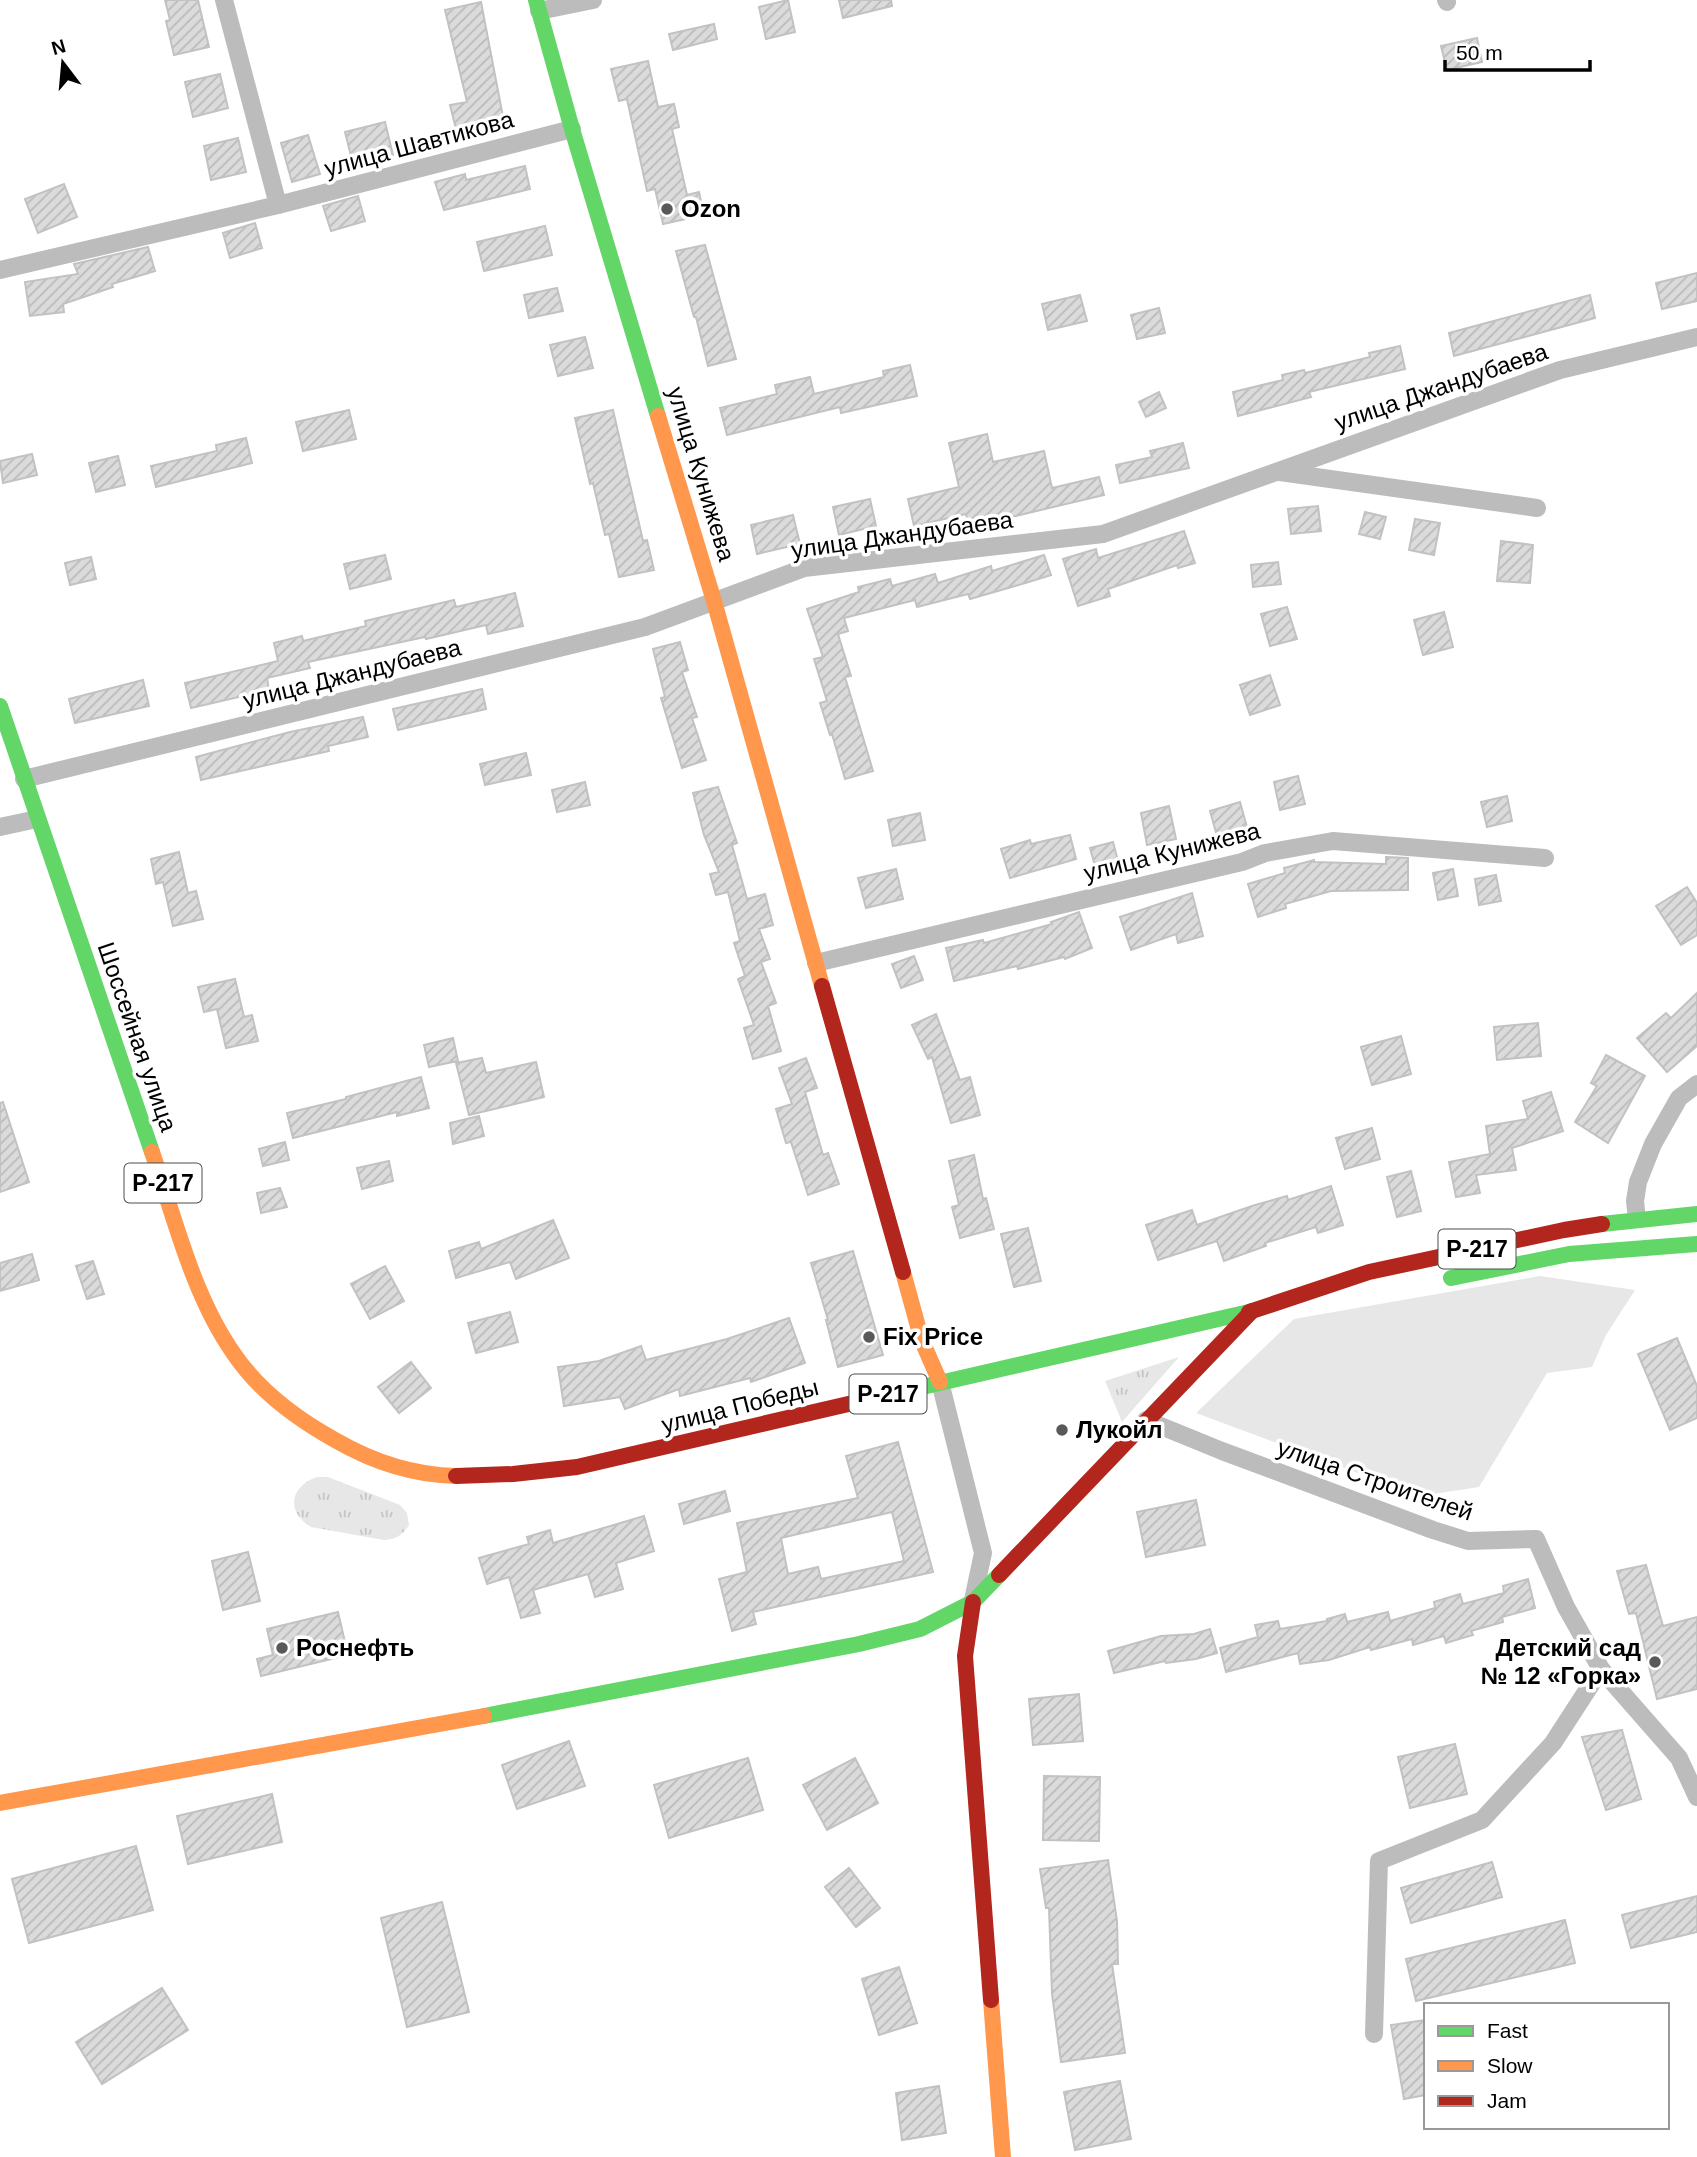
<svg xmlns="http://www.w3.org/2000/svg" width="1697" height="2157" viewBox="0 0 1697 2157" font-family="Helvetica,sans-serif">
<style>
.grass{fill:url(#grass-tufts)}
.park{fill:#e7e7e7}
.building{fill:url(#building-hatch);stroke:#c2c2c2;stroke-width:2;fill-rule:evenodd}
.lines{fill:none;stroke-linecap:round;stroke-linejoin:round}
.street{stroke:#bcbcbc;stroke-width:18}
.fast{stroke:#63d668;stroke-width:16}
.slow{stroke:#ff974d;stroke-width:16}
.jam{stroke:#b3261e;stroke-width:16}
.poi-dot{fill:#595959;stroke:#fff;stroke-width:2.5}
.labels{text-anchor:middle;stroke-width:7;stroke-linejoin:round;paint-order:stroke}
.shield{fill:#fff;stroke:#4c4c4c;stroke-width:2}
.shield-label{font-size:23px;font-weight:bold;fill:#000}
.street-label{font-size:24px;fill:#000;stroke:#fff}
.poi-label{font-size:24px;font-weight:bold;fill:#000;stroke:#fff;text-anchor:start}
</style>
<defs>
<pattern id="grass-tufts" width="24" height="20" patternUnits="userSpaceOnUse" patternTransform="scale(1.75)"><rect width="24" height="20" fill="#e7e7e7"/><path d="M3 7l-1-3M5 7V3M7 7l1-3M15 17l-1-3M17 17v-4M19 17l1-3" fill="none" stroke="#c4c4c4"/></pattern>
<pattern id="building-hatch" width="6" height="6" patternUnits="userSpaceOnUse" patternTransform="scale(1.75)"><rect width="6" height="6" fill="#dbdbdb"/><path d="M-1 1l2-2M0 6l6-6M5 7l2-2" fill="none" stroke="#bababa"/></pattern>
</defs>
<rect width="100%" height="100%" fill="#fff"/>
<g class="grass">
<polygon points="1179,1357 1122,1422 1105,1381"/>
<path d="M317,1477H328L400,1505L407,1513L409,1525C402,1535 397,1539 384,1540L311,1527C286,1512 289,1487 317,1477Z"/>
</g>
<polygon class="park" points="1540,1276 1635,1290 1606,1335 1592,1367 1547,1373 1479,1487 1420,1496 1196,1413 1294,1319"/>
<g class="building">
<polygon points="165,0 198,0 209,47 174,55 166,21 170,20"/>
<polygon points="788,0 795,32 766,39 759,7"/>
<polygon points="839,0 891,0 892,6 843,18"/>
<polygon points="481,2 504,122 457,133 450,105 467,102 445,10"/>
<polygon points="714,24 717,39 673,50 669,34"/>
<polygon points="1477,38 1482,62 1447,70 1441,46"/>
<polygon points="648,61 658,107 674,104 679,127 672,129 687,195 699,192 704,215 663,224 655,189 647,191 627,99 619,101 611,69"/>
<polygon points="220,74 228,108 193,117 185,82"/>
<polygon points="385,122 393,155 353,164 345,132"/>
<polygon points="308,135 320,174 292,182 281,143"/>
<polygon points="238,138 246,172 211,180 204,146"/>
<polygon points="525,166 530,189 444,210 435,182 465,174 466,180"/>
<polygon points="64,184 77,217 38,233 25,199"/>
<polygon points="358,196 365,221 331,231 323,206"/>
<polygon points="255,223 262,248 230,258 223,233"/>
<polygon points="545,226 552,255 484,271 477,242"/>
<polygon points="705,245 736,359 708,366 696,317 694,317 676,251"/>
<polygon points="148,247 155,271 112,284 113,287 63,304 64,312 30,316 25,282 78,274 74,264"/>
<polygon points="1697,273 1697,301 1662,309 1656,283"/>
<polygon points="557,288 563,311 529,318 524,295"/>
<polygon points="1080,295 1087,321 1048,330 1042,304"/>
<polygon points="1590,295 1595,318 1454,356 1449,333"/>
<polygon points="1159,308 1165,333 1137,339 1131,315"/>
<polygon points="585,337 593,368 558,376 550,345"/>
<polygon points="1400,346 1405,369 1309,392 1311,397 1238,416 1233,392 1283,380 1282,375 1304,370 1305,373 1370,357 1369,353"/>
<polygon points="910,365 917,396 841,413 840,407 727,435 720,408 777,394 775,385 810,377 814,394 884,377 883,371"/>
<polygon points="1159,392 1166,408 1146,417 1139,402"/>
<polygon points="349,410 356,439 303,451 296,422"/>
<polygon points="613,410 643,541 647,540 654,570 619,577 609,534 605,535 593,483 590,484 575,418"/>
<polygon points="987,434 993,462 1044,451 1052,488 1099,477 1104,495 969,527 966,514 914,526 908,499 959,487 949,443"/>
<polygon points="246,438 252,463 156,487 151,466 217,451 216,445"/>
<polygon points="1183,443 1189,468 1120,483 1116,465 1152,457 1150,451"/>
<polygon points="32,454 37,475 3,483 0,461"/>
<polygon points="118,456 125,485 96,492 89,463"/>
<polygon points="870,499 876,526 839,535 833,507"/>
<polygon points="1318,506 1321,531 1291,534 1288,509"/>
<polygon points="1365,512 1386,517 1380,539 1359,534"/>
<polygon points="793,515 800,544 757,554 751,525"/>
<polygon points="1415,519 1440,523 1434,555 1409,550"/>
<polygon points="1184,531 1195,563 1178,568 1177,565 1108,589 1110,596 1078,606 1063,559 1096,549 1098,558"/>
<polygon points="1501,541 1533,545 1530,583 1497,581"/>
<polygon points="385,555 391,579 350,589 344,564"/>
<polygon points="1044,555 1051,575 1022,584 970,599 968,594 917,607 915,600 844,618 848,631 838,634 851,676 845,677 873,771 845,779 832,734 830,735 820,703 827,701 814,659 823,657 807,609 859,592 858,587 890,579 892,586 935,574 938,583 991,566 992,571"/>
<polygon points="91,557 96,579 70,585 65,563"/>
<polygon points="1278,562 1281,584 1253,587 1251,565"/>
<polygon points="515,593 523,626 488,634 486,625 426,639 425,637 308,662 310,668 267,678 269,690 191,708 185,683 278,661 274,643 302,636 303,641 366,626 365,621 454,600 456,607"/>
<polygon points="1287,607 1297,639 1270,646 1261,614"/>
<polygon points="1444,612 1453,647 1423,655 1414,620"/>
<polygon points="680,642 688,670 682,672 697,717 692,718 706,760 682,768 661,698 665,697 653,649"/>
<polygon points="1270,675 1280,705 1250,715 1240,685"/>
<polygon points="143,680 149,706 75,723 69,699"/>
<polygon points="482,689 486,709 398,730 393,709"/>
<polygon points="363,717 368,737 328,746 329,751 201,780 196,757 290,732"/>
<polygon points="526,753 531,775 485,785 480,764"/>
<polygon points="1298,776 1305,804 1280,810 1274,782"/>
<polygon points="585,782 590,805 557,812 552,790"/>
<polygon points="718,787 737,843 732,845 747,899 765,894 773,925 759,929 770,959 761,962 776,1003 768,1006 781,1051 753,1059 744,1028 754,1025 738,979 745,976 734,943 740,941 728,892 716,895 710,874 719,872 704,835 693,793"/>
<polygon points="1507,796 1512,821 1487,827 1481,802"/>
<polygon points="1240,802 1247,827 1217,836 1210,811"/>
<polygon points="1169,806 1176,839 1147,845 1141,813"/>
<polygon points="920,813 925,840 893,846 888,820"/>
<polygon points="1070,835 1076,859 1010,878 1001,849 1030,840 1031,844"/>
<polygon points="1113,842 1121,872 1098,877 1090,848"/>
<polygon points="179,852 188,893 196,891 203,919 173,926 163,882 156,884 151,859"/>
<polygon points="1386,857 1408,858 1408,890 1331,891 1285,904 1286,908 1258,917 1248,884 1285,873 1284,868 1314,860 1314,862 1386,864"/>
<polygon points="896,869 903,899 866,908 858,878"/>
<polygon points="1453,869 1458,896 1438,900 1433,873"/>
<polygon points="1496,875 1501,901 1479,905 1475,879"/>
<polygon points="1687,887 1697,903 1697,935 1681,945 1656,906"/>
<polygon points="1192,893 1203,936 1178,943 1176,934 1131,950 1120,917"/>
<polygon points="1079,912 1092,948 1065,959 1064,957 1018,969 1017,966 954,981 946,948 983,940 984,943 1052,924 1051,922"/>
<polygon points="914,956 923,980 901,988 892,964"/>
<polygon points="235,979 244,1017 252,1015 258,1041 226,1048 217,1009 204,1012 198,987"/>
<polygon points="1697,993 1697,1046 1667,1072 1637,1038 1666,1013 1671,1018"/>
<polygon points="936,1014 960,1080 970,1077 980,1115 951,1123 932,1057 928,1059 912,1025"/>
<polygon points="1538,1023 1541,1056 1497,1060 1494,1027"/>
<polygon points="1401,1036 1411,1074 1372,1085 1361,1047"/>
<polygon points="453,1038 458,1061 429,1067 424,1045"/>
<polygon points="1606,1055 1645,1076 1608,1143 1575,1122 1597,1086 1591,1083"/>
<polygon points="482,1058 486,1073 536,1062 544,1097 469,1115 456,1063"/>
<polygon points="806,1058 817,1088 805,1092 823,1155 828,1153 839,1184 808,1195 791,1142 786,1143 776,1109 792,1104 779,1068"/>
<polygon points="421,1077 429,1108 397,1116 397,1112 293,1138 287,1113 346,1099 346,1097"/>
<polygon points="1551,1092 1563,1131 1512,1148 1516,1170 1476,1175 1480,1193 1456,1197 1449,1162 1490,1154 1486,1126 1528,1119 1523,1101"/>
<polygon points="3,1102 29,1182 0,1192 0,1103"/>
<polygon points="479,1116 484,1136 453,1144 450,1123"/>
<polygon points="1372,1128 1380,1159 1345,1169 1336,1138"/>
<polygon points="285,1142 289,1160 263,1166 259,1149"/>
<polygon points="974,1155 983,1199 986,1198 994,1229 960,1238 952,1207 959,1205 949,1161"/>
<polygon points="389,1161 393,1181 362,1189 357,1168"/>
<polygon points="1411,1171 1421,1211 1397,1217 1387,1177"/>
<polygon points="1331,1186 1343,1225 1318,1233 1316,1227 1265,1243 1266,1246 1224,1261 1217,1241 1158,1260 1146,1225 1192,1210 1197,1225 1252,1206 1287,1196 1288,1200"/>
<polygon points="280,1188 287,1207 261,1213 257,1193"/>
<polygon points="553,1220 569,1258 516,1279 510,1262 456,1278 449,1251 479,1242 481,1249"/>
<polygon points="1028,1228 1041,1281 1014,1287 1001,1234"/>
<polygon points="853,1251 883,1355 838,1367 826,1320 828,1320 811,1263"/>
<polygon points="32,1254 39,1280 0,1291 0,1263"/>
<polygon points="93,1261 104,1294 87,1299 76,1266"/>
<polygon points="385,1266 404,1301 370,1319 351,1284"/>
<polygon points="510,1312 518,1342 476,1353 468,1323"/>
<polygon points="789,1318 805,1363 751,1382 750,1378 680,1396 679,1389 625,1409 620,1397 564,1406 558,1367 599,1361 641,1346 646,1360 727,1339"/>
<polygon points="1677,1338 1697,1386 1697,1418 1670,1430 1638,1354"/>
<polygon points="411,1362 431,1388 399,1413 378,1387"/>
<path d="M898,1442L933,1572L753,1612L756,1624L732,1631L719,1579L747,1572L737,1523L858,1498L846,1456ZM892,1512L904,1561L821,1579L818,1567L788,1574L781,1538Z"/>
<polygon points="725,1491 730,1511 684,1524 679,1504"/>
<polygon points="1196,1500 1205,1545 1146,1557 1137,1512"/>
<polygon points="644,1516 654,1551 616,1563 623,1589 595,1597 588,1574 533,1590 540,1613 521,1618 509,1577 487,1584 479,1558 529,1544 527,1537 550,1530 553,1543"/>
<polygon points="248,1552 260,1601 223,1610 212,1561"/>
<polygon points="1646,1565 1663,1626 1697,1617 1697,1689 1657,1699 1636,1613 1629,1614 1617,1571"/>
<polygon points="1528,1579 1535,1608 1502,1617 1503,1622 1471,1631 1473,1635 1446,1643 1444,1636 1413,1645 1412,1639 1371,1650 1370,1647 1329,1660 1300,1664 1298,1653 1226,1672 1220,1648 1258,1637 1255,1625 1278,1621 1280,1629 1327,1621 1327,1619 1345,1614 1347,1622 1388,1612 1390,1621 1435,1608 1434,1602 1460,1594 1463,1604 1504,1593 1503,1586"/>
<polygon points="338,1612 348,1655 261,1676 257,1659 273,1655 267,1629"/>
<polygon points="1210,1629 1217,1653 1196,1659 1166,1663 1165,1661 1114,1673 1108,1651 1161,1636 1194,1634"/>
<polygon points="1079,1694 1083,1741 1033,1745 1029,1699"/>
<polygon points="1622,1730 1641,1799 1606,1810 1582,1737"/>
<polygon points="569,1741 585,1786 517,1809 502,1765"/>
<polygon points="1455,1744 1467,1794 1410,1808 1398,1757"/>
<polygon points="748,1758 763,1810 669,1838 654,1785"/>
<polygon points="855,1758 878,1803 827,1830 803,1785"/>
<polygon points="1044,1776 1100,1777 1099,1841 1043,1840"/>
<polygon points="272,1794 282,1842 188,1864 177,1816"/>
<polygon points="136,1846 153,1910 29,1943 12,1879"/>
<polygon points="1108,1860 1117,1921 1118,1964 1112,1964 1125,2053 1061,2062 1052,1994 1049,1908 1046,1908 1040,1869"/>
<polygon points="1492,1862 1502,1897 1411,1923 1401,1888"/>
<polygon points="849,1868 880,1908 856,1927 825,1887"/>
<polygon points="1697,1896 1697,1932 1631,1948 1622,1915"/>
<polygon points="442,1902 469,2012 407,2027 381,1918"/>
<polygon points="1565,1920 1575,1963 1416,2001 1406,1959"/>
<polygon points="899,1967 917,2023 879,2035 862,1979"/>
<polygon points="162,1988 188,2030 102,2084 76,2042"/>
<polygon points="1426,2020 1426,2095 1404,2099 1391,2025"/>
<polygon points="1120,2081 1131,2139 1075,2150 1064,2092"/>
<polygon points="939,2086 946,2133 902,2140 896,2093"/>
</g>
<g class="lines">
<g class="street">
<polyline points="224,0 278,205"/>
<polyline points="1446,0 1447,2"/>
<polyline points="539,11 593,0"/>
<polyline points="0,270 278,205 572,129"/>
<polyline points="1280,472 1537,508"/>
<polyline points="24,779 645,627 804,568 1103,534 1560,370 1697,337"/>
<polyline points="0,827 37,819"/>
<polyline points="816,963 1242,862 1265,853 1333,841 1545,858"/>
<polyline points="1637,1219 1635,1201 1638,1182 1653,1144 1679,1098 1697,1084"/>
<polyline points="940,1382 983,1553 973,1600"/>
<polyline points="1146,1420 1222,1451 1433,1530 1468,1541 1536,1539 1566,1607 1601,1669 1679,1758 1697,1797"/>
<polyline points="1374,2034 1379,1861 1482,1820 1553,1743 1601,1669"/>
</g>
<g class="fast">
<polyline points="536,0 572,129 658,416"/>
<polyline points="0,706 152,1152"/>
<polyline points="1602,1224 1697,1214"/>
<polyline points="1451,1278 1569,1254 1697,1244"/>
<polyline points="883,1396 1249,1312"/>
<polyline points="484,1716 859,1644 920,1629 973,1602 999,1575"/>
</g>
<g class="slow">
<polyline points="658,416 714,601 822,986"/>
<path d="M152,1152C175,1219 193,1296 234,1354C259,1391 297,1419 335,1440C373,1462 413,1475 456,1476"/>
<polyline points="903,1272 922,1341 940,1382"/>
<polyline points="0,1803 484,1716"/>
<polyline points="991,2000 1003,2157"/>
</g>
<g class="jam">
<polyline points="822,986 903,1272"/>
<polyline points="1249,1312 1369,1272 1564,1230 1602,1224"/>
<polyline points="456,1476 513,1474 577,1467 883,1396"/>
<polyline points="999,1575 1252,1311"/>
<polyline points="973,1602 965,1656 991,2000"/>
</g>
</g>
<g class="poi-dot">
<circle cx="667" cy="209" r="7"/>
<circle cx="869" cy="1337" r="7"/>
<circle cx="1062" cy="1430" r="7"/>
<circle cx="282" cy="1648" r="7"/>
<circle cx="1655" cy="1662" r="7"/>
</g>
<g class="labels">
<g class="shield">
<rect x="124.5" y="1163.5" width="77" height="39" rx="5"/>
<rect x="1438.5" y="1229.5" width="77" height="39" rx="5"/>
<rect x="849.5" y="1374.5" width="77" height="39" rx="5"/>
</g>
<g class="shield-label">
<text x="163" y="1191">Р-217</text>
<text x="1477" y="1257">Р-217</text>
<text x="888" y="1402">Р-217</text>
</g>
<g class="street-label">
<text transform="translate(419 144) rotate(-15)" y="8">улица Шавтикова</text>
<text transform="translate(1441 387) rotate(-19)" y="8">улица Джандубаева</text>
<text transform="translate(701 474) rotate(73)" y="8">улица Кунижева</text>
<text transform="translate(902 535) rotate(-8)" y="8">улица Джандубаева</text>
<text transform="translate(352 674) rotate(-14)" y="8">улица Джандубаева</text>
<text transform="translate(1172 852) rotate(-14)" y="8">улица Кунижева</text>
<text transform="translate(137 1037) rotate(71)" y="8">Шоссейная улица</text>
<text transform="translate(740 1406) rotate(-14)" y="8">улица Победы</text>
<text transform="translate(1375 1480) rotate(19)" y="8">улица Строителей</text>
</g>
<g class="poi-label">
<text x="681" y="217">Ozon</text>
<text x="883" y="1345">Fix Price</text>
<text x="1076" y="1438">Лукойл</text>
<text x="296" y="1656">Роснефть</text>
<text x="1641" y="1656" text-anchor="end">Детский сад<tspan x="1641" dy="28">№ 12 «Горка»</tspan></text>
</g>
</g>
<rect x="1424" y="2003" width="245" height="126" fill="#ffffff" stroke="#999999" stroke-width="2"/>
<rect x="1438" y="2026" width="35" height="10" fill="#63d668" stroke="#999999" stroke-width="2"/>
<text x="1487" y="2038" font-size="21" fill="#000000">Fast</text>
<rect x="1438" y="2061" width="35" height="10" fill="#ff974d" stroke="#999999" stroke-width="2"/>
<text x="1487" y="2073" font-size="21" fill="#000000">Slow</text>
<rect x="1438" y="2096" width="35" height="10" fill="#b3261e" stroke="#999999" stroke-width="2"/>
<text x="1487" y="2108" font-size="21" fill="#000000">Jam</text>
<g transform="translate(63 63) rotate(344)" stroke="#ffffff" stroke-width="5" paint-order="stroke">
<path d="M0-5L12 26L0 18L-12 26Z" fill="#000000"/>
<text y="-10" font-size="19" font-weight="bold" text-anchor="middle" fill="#000000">N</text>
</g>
<path d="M1445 60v10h145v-10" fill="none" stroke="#000000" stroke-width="3.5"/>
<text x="1456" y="60" font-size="21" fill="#000000" stroke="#ffffff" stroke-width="5" paint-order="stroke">50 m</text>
</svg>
